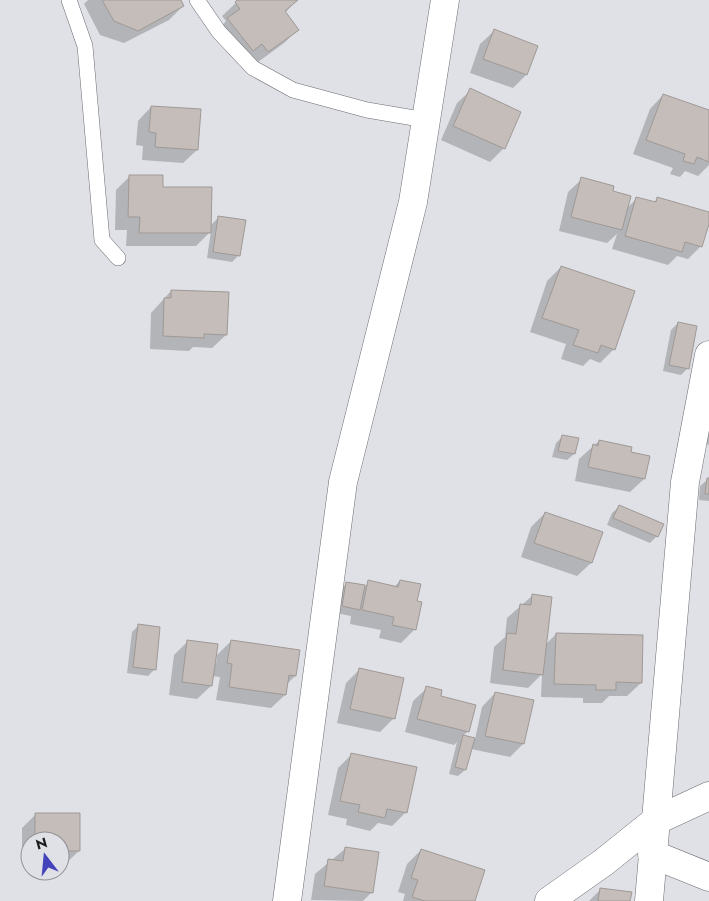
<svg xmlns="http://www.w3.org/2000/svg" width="709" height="901" viewBox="0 0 709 901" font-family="Jost,sans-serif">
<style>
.shadow{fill:#0003}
.building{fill:#c4bdba;stroke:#9f9996}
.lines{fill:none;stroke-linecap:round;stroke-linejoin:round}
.lane-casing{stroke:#6b6c71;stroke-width:16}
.street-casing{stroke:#6b6c71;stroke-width:29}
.lane{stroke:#fff;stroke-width:15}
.street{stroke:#fff;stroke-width:28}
</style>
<rect width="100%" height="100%" fill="#e0e1e7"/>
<g class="shadow">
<polygon points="88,0 179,0 183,6 169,20 124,43 100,35 84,4"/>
<polygon points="239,0 297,0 285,13 298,30 284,43 254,65 248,56 238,64 215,33 226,21 222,16"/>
<polygon points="494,31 526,75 513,88 470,73 480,44"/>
<polygon points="471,90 520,112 504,148 490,162 441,140 457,103"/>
<polygon points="663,95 709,112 709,165 698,176 685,171 680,177 670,174 673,168 633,154 650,109"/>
<polygon points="151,107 197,150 183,163 142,160 143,146 136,145 138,121"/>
<polygon points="129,177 162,189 210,226 219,217 239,255 232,262 207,258 211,231 196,246 126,246 127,230 115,230 116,190"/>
<polygon points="582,179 611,192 626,209 637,198 653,203 657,199 709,214 701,246 688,259 677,256 668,265 612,249 617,234 607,243 559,231 568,192"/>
<polygon points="561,267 614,349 600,363 590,359 583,366 561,359 566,344 530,332 547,281"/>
<polygon points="171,291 226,335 212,348 193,347 189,351 150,349 151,313"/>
<polygon points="678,323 688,368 681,375 663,371 671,330"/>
<polygon points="709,424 709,445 706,444"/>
<polygon points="563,436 574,454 567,460 552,457 556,443"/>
<polygon points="599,441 629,453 644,479 630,492 575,481 579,459"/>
<polygon points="707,480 709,480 709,501 699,500 700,486"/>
<polygon points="619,507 657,536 650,543 607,525 612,513"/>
<polygon points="545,513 601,533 591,563 577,576 521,557 531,527"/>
<polygon points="400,581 416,602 415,629 401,643 379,638 381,630 350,624 351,616 336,613 340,590 347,583 364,587 369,582 394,587"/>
<polygon points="532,596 545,645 556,634 641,683 627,696 609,696 602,703 583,703 583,698 541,697 542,674 528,688 490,683 494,647 505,637 507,618"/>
<polygon points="139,625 155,669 148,676 127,673 132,632"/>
<polygon points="188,641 214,663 216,664 217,655 231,641 295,676 286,685 285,695 271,708 216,700 220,677 212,676 211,686 197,699 169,695 174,655"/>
<polygon points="359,670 394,718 380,732 337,723 346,683"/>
<polygon points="427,688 440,697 468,731 463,736 475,739 482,707 495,693 523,744 510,757 471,749 465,770 458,776 449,774 457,742 454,745 405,732 413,701"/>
<polygon points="352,754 405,813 392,826 378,823 370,831 346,825 347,819 328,815 338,768"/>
<polygon points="35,815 79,851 65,864 60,864 60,841 30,841 30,864 22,864 22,828"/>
<polygon points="346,848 372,892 363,901 311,900 315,874"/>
<polygon points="421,850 474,901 403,901 405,894 398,892 407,864"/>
<polygon points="601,889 629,901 589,901"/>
</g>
<g class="building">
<polygon points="102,0 181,0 184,6 138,31 114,21"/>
<polygon points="237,0 298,0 285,11 299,30 268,52 262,44 253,51 227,18 240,9 235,2"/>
<polygon points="494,29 538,46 527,75 483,59"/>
<polygon points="470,88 521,112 505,149 453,126"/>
<polygon points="663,94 709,110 709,162 697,157 694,164 683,161 685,154 646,140"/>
<polygon points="151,106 201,109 198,150 155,147 156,133 149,132"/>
<polygon points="129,175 163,175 163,187 212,187 211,233 139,233 140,217 128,217"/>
<polygon points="581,177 614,186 613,191 631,196 622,230 571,217"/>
<polygon points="636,197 656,202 657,197 709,212 709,224 702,247 685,242 682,252 625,236"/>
<polygon points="218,216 246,220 240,256 213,252"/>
<polygon points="561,266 635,291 615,350 601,345 598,353 573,345 579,330 542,318"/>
<polygon points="171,290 229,292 227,335 204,334 204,338 163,336 164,298 171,298"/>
<polygon points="678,322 697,326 689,369 669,365"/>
<polygon points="562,435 579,438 575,454 558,451"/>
<polygon points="599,440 632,447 631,452 650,456 645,479 588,467 593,444 598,446"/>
<polygon points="707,478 709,478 709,494 705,494"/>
<polygon points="619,505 664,524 658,537 613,518"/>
<polygon points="545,512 603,532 592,563 534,543"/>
<polygon points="368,580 398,587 400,580 421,584 417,601 422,602 416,630 392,625 394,617 362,610"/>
<polygon points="346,582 365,585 360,610 342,606"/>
<polygon points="532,594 552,597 543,675 503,670 507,633 516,634 520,604 531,605"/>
<polygon points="138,624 160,627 156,670 133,667"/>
<polygon points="556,633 643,635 642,683 616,682 616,690 596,690 596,685 554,684"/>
<polygon points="187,640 218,644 212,686 182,682"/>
<polygon points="231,640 300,650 296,676 289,675 286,695 229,687 232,664 227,663"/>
<polygon points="359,668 404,678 395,719 350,709"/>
<polygon points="426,686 442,690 441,696 476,705 469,732 417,719"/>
<polygon points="495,692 534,700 524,744 485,736"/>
<polygon points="463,735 475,738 466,770 455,767"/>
<polygon points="351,753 417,767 407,813 387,809 385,818 358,812 360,805 340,801"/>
<polygon points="35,813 80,813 80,851 60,851 60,841 35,841"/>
<polygon points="345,847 379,852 373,893 324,886 328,859 343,861"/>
<polygon points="421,849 485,870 475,901 425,901 412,897 418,880 411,878"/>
<polygon points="600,888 632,892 630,901 598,901"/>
</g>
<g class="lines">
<defs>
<g id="lane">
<polyline points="69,0 85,46 102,240 118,258"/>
<polyline points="197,0 219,32 253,68 293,90 367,110 426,120"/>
</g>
<g id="street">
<polyline points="652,854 709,877"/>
<polyline points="287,901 343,482 413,202 445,0"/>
<polyline points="549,901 604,862 655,821 709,796"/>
<polyline points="649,901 685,482 709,355"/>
</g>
</defs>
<use href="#lane" class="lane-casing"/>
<use href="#street" class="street-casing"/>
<use href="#lane" class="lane"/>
<use href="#street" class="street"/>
</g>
<g transform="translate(45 856) rotate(344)"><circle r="24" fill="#e0e1e7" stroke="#929297"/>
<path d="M0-4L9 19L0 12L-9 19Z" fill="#4443b9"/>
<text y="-8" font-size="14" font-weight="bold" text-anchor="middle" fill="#1c1c1f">N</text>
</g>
</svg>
